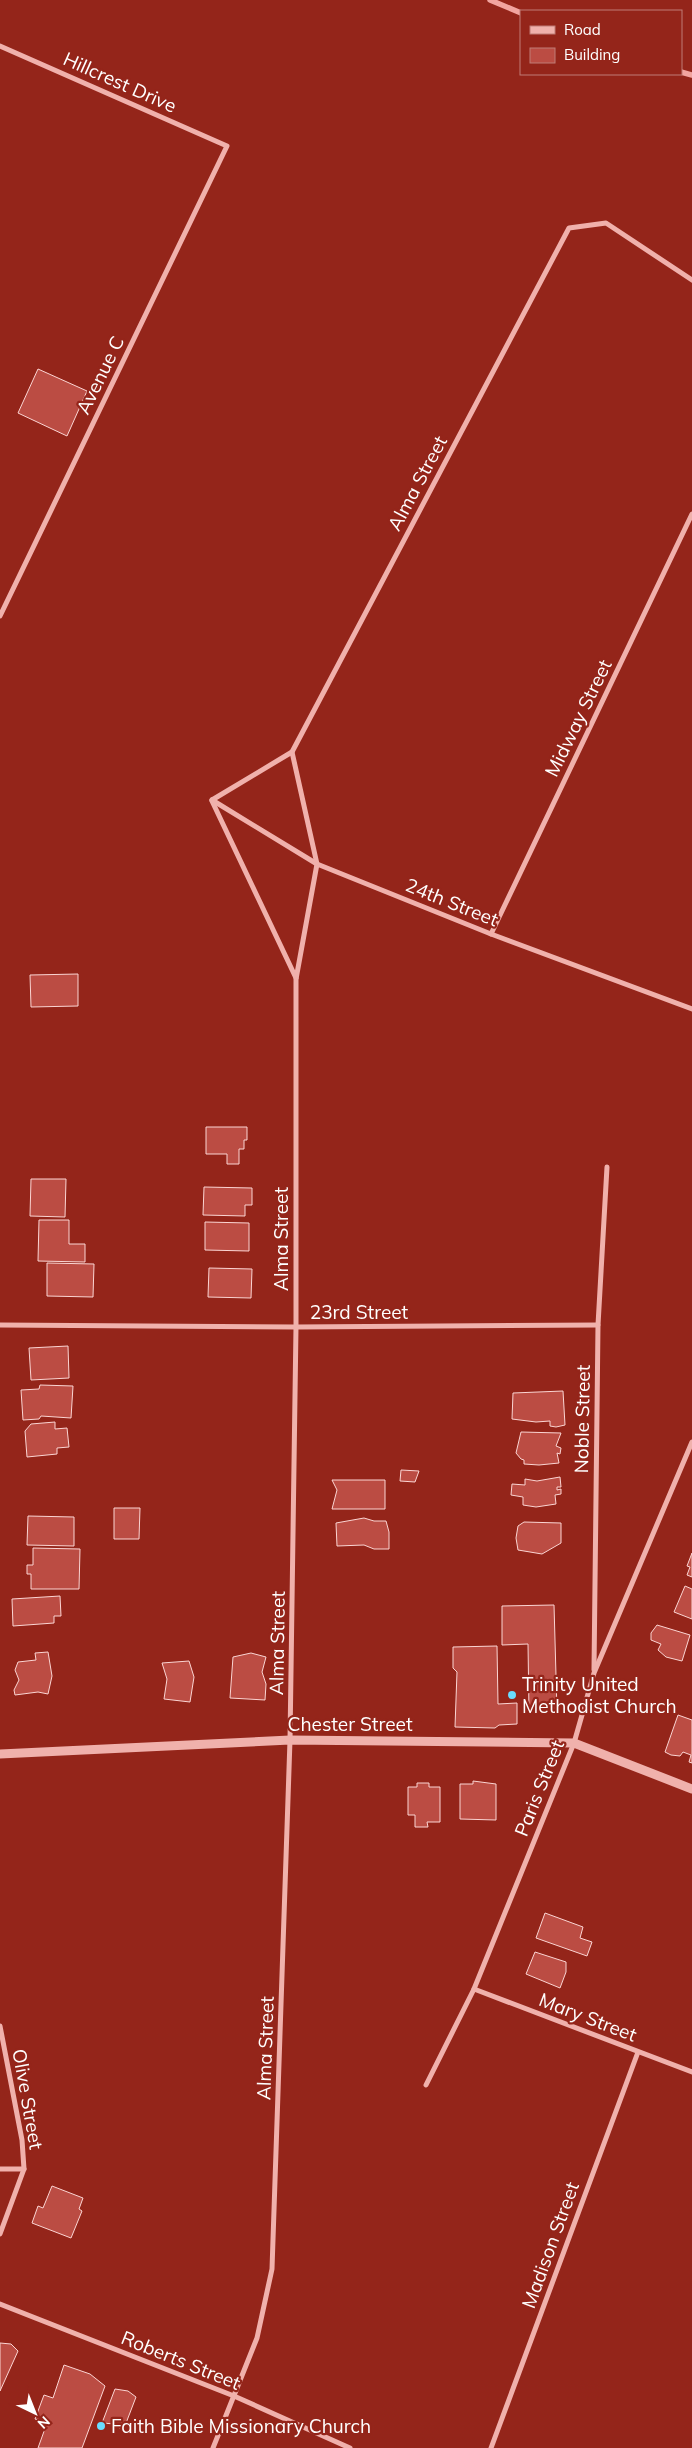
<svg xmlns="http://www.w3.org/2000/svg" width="692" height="2448" viewBox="0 0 692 2448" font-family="Mulish,sans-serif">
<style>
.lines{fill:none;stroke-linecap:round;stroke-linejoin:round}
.stream{stroke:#f2a49f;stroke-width:5.5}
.building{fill:#bb4c43;stroke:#fbd5d3}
.minor{stroke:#f0b1ac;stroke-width:5}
.tertiary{stroke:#f0b1ac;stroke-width:9}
.poi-dot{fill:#6adcff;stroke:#94251a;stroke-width:2}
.labels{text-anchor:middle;stroke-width:4.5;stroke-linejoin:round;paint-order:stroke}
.street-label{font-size:19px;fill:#fff;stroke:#94251a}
.poi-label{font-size:19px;fill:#fff;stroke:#94251a;text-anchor:start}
</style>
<rect width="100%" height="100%" fill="#94251a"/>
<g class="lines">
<g class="stream">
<polyline points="490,0 521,13"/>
<polyline points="681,72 692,75"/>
</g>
</g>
<g class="building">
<polygon points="38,369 87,391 67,436 18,413"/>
<polygon points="78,974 78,1006 31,1007 30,975"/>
<polygon points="206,1127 247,1127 247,1140 244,1140 244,1149 239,1149 239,1164 227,1164 227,1154 206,1154"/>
<polygon points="31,1179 66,1179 65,1217 30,1216"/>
<polygon points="204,1187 252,1188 252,1205 245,1205 245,1216 203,1215"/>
<polygon points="39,1220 69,1220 69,1244 85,1244 85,1262 38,1261"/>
<polygon points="205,1222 249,1223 249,1251 205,1250"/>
<polygon points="47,1263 94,1264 93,1297 47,1296"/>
<polygon points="209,1268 252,1269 251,1298 208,1297"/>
<polygon points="68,1346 69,1378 31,1380 29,1348"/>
<polygon points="40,1385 73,1386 71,1418 41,1416 39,1419 23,1420 21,1390 39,1389"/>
<polygon points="563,1391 565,1425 556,1427 550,1426 550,1421 536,1422 512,1419 513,1393"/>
<polygon points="55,1422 55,1429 67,1428 69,1447 57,1448 57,1454 27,1457 25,1431 31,1424"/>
<polygon points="521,1432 561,1433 556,1446 561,1448 560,1454 557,1453 559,1463 539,1465 524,1464 524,1460 521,1459 516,1453"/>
<polygon points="401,1470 419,1471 415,1482 400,1481"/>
<polygon points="560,1477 561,1487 557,1487 557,1490 561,1489 561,1494 555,1495 556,1504 536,1507 523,1505 523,1497 511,1495 512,1484 525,1485 525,1479 537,1481"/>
<polygon points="332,1480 385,1480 385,1509 332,1509 337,1490"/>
<polygon points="114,1508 140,1508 139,1539 114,1539"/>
<polygon points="28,1516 74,1517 74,1546 27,1545"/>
<polygon points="364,1518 374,1521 386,1521 389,1532 389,1549 374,1549 364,1545 337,1546 336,1523"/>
<polygon points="524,1522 561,1523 561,1543 542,1554 518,1550 516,1538 518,1526"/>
<polygon points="33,1548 80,1549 79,1589 31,1589 31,1574 27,1574 27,1565 33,1565"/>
<polygon points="692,1553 692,1577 687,1575 690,1567 687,1566"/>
<polygon points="685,1586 692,1589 692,1619 674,1612"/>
<polygon points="60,1596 61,1616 54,1616 54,1623 13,1626 12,1599"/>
<polygon points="554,1605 557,1711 529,1712 528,1644 502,1645 502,1606"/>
<polygon points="657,1625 690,1635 682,1661 666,1657 658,1650 661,1644 651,1640 651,1633"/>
<polygon points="497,1646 498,1704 517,1703 517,1724 499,1725 495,1728 455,1727 457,1672 453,1668 453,1647"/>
<polygon points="48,1652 52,1676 48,1694 38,1692 15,1695 14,1690 19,1680 15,1670 18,1662 36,1660 35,1653"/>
<polygon points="251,1653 266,1657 262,1672 266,1684 265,1700 230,1698 233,1657"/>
<polygon points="189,1661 194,1677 190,1702 164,1699 167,1679 162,1663"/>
<polygon points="678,1715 692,1720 692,1763 689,1762 691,1755 683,1752 680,1756 671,1755 665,1752"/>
<polygon points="473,1781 496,1784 496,1820 460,1819 460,1784 473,1784"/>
<polygon points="417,1783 429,1783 429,1787 440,1787 440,1822 427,1822 428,1827 415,1827 415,1815 408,1815 408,1787 417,1787"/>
<polygon points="545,1913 583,1927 580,1938 592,1942 587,1956 536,1938"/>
<polygon points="535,1952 566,1962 566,1972 560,1988 526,1974"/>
<polygon points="52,2186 83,2198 79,2209 82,2211 71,2238 32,2223 38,2206 43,2208"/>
<polygon points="0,2343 11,2344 18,2351 0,2391"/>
<polygon points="64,2365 90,2374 105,2386 82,2448 38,2448 47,2423 35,2419 44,2395 53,2398"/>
<polygon points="115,2389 128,2391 136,2397 123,2431 115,2424 102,2423"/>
</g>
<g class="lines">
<g class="minor">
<polyline points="0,46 227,146 0,616"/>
<polyline points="212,800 292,752 569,228 606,223 692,280"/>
<polyline points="212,800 317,864 491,934 692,1009"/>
<polyline points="212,801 296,978"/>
<polyline points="491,934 692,514"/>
<polyline points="0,1325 296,1327 598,1325"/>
<polyline points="594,1670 598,1325 607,1167"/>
<polyline points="474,1989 692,2072"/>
<polyline points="0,2026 22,2140 24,2169 0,2234"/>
<polyline points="426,2085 474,1989 574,1743 594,1673 692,1442"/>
<polyline points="0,2169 24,2169"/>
<polyline points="0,2304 234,2396 350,2448"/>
<polyline points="213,2448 257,2338 272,2269 290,1740 296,1327 296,979 317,864 292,752"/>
<polyline points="491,2448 638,2052"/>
</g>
<polyline class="tertiary" points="0,1754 290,1740 574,1743 692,1789"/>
</g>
<g class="poi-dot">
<circle cx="512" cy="1695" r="5"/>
<circle cx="101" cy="2426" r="5"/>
</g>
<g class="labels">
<g class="street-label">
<text transform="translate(120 82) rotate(24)" y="7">Hillcrest Drive</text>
<text transform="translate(100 375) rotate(-64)" y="7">Avenue C</text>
<text transform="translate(417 483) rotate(-62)" y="7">Alma Street</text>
<text transform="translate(578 718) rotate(-64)" y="7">Midway Street</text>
<text transform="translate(452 902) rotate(22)" y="7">24th Street</text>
<text transform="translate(281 1239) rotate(-90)" y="7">Alma Street</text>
<text x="359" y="1319">23rd Street</text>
<text transform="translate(582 1419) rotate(-89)" y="7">Noble Street</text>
<text transform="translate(277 1643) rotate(-89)" y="7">Alma Street</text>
<text x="350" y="1731">Chester Street</text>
<text transform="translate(539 1788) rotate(-68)" y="7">Paris Street</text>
<text transform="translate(588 2017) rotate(21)" y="7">Mary Street</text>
<text transform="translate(265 2048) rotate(-88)" y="7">Alma Street</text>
<text transform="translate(28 2099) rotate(80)" y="7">Olive Street</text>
<text transform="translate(550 2245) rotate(-70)" y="7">Madison Street</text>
<text transform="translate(181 2360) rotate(22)" y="7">Roberts Street</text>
</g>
<g class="poi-label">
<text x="522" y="1691">Trinity United<tspan x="522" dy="22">Methodist Church</tspan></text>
<text x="111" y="2433">Faith Bible Missionary Church</text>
</g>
</g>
<rect x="520" y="10" width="162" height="65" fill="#94251a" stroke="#bf7c76"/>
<rect x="530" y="26" width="25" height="8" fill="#f0b1ac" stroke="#bf7c76"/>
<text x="564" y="35" font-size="15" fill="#ffffff">Road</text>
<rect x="530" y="48" width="25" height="15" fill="#bb4c43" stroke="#bf7c76"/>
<text x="564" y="60" font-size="15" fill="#ffffff">Building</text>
<g transform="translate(35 2413) rotate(137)" stroke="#94251a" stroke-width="4" paint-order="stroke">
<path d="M0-4L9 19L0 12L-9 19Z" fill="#ffffff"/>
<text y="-8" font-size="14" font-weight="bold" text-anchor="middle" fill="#ffffff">N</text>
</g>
</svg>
